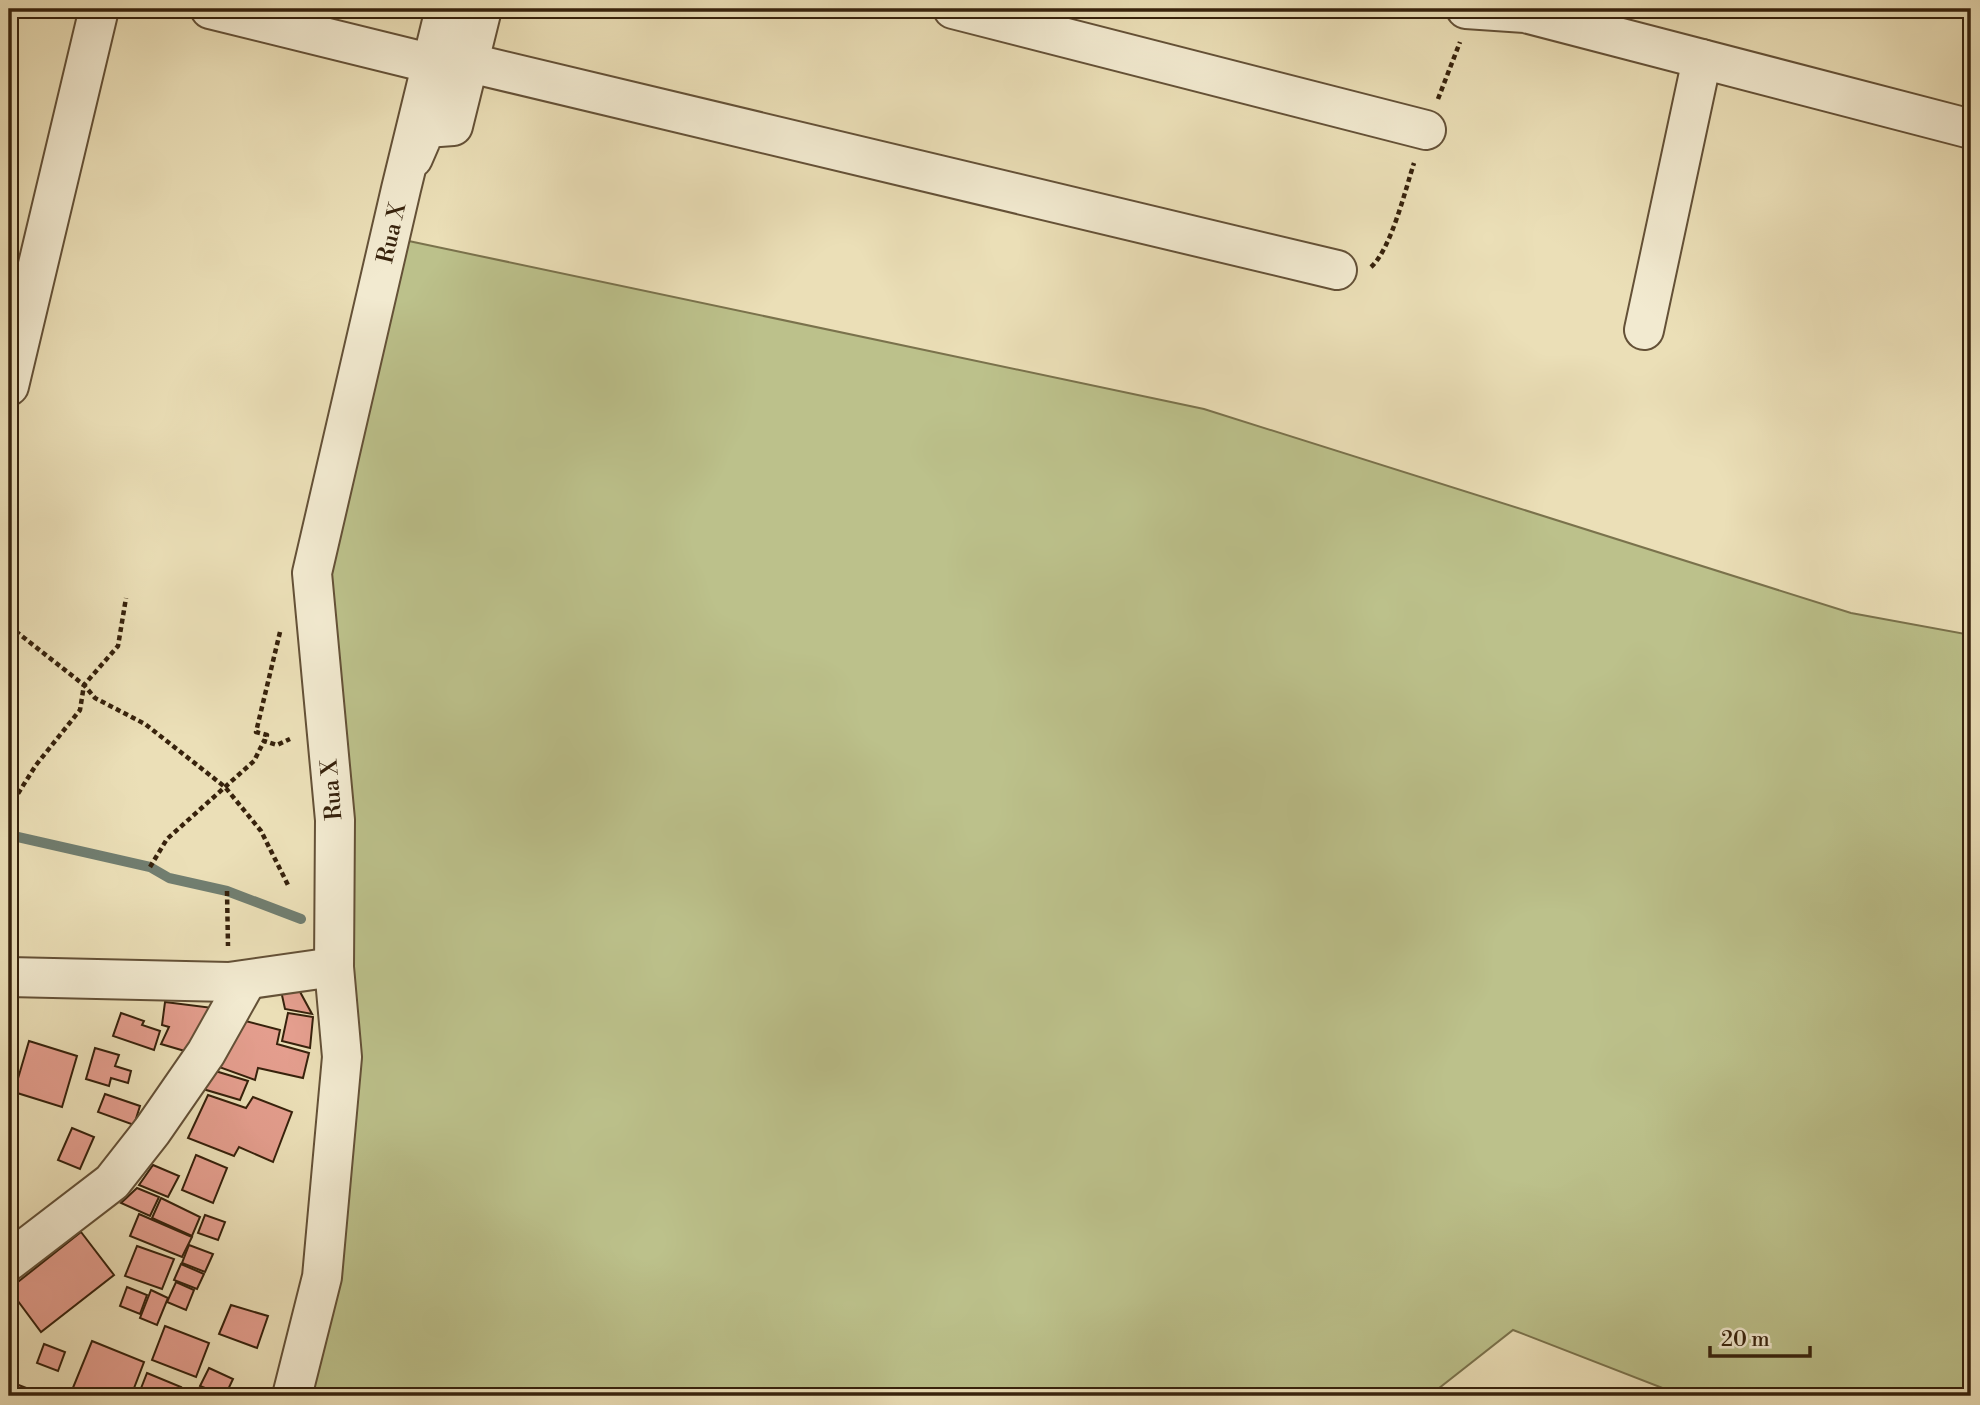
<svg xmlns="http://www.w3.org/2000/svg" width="1980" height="1405" viewBox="0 0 1980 1405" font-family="'Libre Bodoni',serif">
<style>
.green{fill:#bcc18b;stroke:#7a724c;stroke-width:2}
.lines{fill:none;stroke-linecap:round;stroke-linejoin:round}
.stream{stroke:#717e70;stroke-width:10}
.building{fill:#e49e8e;stroke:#37220c;stroke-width:2}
.minor-casing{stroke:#645137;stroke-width:42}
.path{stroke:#37220c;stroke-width:4.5;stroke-dasharray:5 3.5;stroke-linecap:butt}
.minor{stroke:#f2ead0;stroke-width:38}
.labels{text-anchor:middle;stroke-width:7;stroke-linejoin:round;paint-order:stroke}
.street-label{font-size:23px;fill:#37220c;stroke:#f2ead0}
</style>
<rect width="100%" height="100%" fill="#ebdfb7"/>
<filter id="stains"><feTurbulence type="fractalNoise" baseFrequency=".00286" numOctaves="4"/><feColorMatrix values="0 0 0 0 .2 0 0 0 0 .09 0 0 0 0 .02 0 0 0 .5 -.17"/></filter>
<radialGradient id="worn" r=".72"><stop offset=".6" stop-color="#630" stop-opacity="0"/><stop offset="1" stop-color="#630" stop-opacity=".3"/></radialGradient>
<polygon class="green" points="404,240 1204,409 1851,613 1971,635 1971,1396 1683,1396 1513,1330 1429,1396 310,1396 332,1311 326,554"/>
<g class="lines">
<polyline class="stream" points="9,835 150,867 169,878 227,891 301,919"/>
</g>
<g class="building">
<polygon points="280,986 299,990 312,1014 285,1009"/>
<polygon points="165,1002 213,1008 195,1054 161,1044 169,1027 162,1025"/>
<polygon points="121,1013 144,1021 142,1025 160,1031 154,1050 113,1036"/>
<polygon points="288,1013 313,1017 310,1048 282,1041"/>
<polygon points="234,1018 280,1030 277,1044 309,1053 303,1078 258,1068 255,1080 219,1067"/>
<polygon points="29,1041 77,1056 62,1107 14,1092"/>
<polygon points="95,1048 119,1055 115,1066 131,1071 128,1083 111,1078 109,1086 86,1079"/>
<polygon points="212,1070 248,1081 240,1100 203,1089"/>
<polygon points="105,1094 140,1106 134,1125 98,1112"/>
<polygon points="208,1095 246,1108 253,1097 292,1112 273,1162 239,1147 234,1156 188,1138"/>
<polygon points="72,1128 94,1137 80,1169 58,1160"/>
<polygon points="196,1155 227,1168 213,1203 182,1190"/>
<polygon points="153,1165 179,1176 168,1197 139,1185"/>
<polygon points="137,1188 159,1197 150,1216 121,1203"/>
<polygon points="161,1198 200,1217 192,1236 152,1218"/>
<polygon points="139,1214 192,1237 182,1257 130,1236"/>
<polygon points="205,1215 225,1222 218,1240 198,1233"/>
<polygon points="81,1232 114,1275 41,1332 9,1289"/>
<polygon points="189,1245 213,1254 205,1272 182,1263"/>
<polygon points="137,1246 174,1259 162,1289 125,1276"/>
<polygon points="181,1264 204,1274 197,1289 174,1280"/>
<polygon points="176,1282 194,1290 186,1310 167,1302"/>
<polygon points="127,1287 147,1295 140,1314 120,1306"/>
<polygon points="151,1290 168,1298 157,1325 140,1318"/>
<polygon points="231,1305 268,1316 257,1348 219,1334"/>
<polygon points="165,1326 209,1343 196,1377 152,1360"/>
<polygon points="92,1341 144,1362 131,1396 70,1395"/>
<polygon points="44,1344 65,1352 58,1371 37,1363"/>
<polygon points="209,1368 233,1379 225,1396 200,1386"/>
<polygon points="147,1373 181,1387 177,1396 138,1396"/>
<polygon points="16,1384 37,1392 36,1396 12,1396"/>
</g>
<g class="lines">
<defs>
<g id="minor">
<polyline points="210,9 433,64 470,63 1337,270"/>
<polyline points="953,9 1426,130"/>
<polyline points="1466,9 1525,13 1971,129"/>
<polyline points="413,158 426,128 453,126 482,9"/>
<polyline points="1644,330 1702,59"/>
<polyline points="9,386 99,9"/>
<polyline points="9,977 229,982 334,967"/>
<polyline points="9,1261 112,1182 152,1131 206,1053 247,980"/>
<path id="s1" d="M292,1396L322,1277L342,1057L334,967L335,820L312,573L401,189L445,9"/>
</g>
</defs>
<use href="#minor" class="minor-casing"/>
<g class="path">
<polyline points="1438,99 1460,42"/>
<path d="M1371,267C1391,249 1405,191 1414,163"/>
<polyline points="9,626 84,685 95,698 145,724 225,787 261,831 288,885"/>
<polyline points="280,632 256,732 267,735 264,741 277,745 290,739"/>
<polyline points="9,808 36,765 80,710 84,685 118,646 126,598"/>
<polyline points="150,867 167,839 254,761 264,741"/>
<polyline points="227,891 228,946"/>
</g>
<use href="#minor" class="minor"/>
</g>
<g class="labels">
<g class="street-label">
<text dy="8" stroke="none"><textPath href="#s1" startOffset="1178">Rua X</textPath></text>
<text transform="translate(331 790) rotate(-95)" y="8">Rua X</text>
</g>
</g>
<rect width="1980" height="1405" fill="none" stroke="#ebdfb7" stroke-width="35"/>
<rect x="10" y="10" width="1959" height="1384" fill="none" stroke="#37220c" stroke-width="3.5"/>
<rect x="18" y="18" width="1945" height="1370" fill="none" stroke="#37220c" stroke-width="2"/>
<path d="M1710 1346v10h100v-10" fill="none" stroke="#37220c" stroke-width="3.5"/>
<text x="1721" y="1346" font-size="21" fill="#37220c" stroke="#f2ead0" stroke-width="5" paint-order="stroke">20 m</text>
<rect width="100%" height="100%" filter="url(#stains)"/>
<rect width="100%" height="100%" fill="url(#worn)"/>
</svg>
